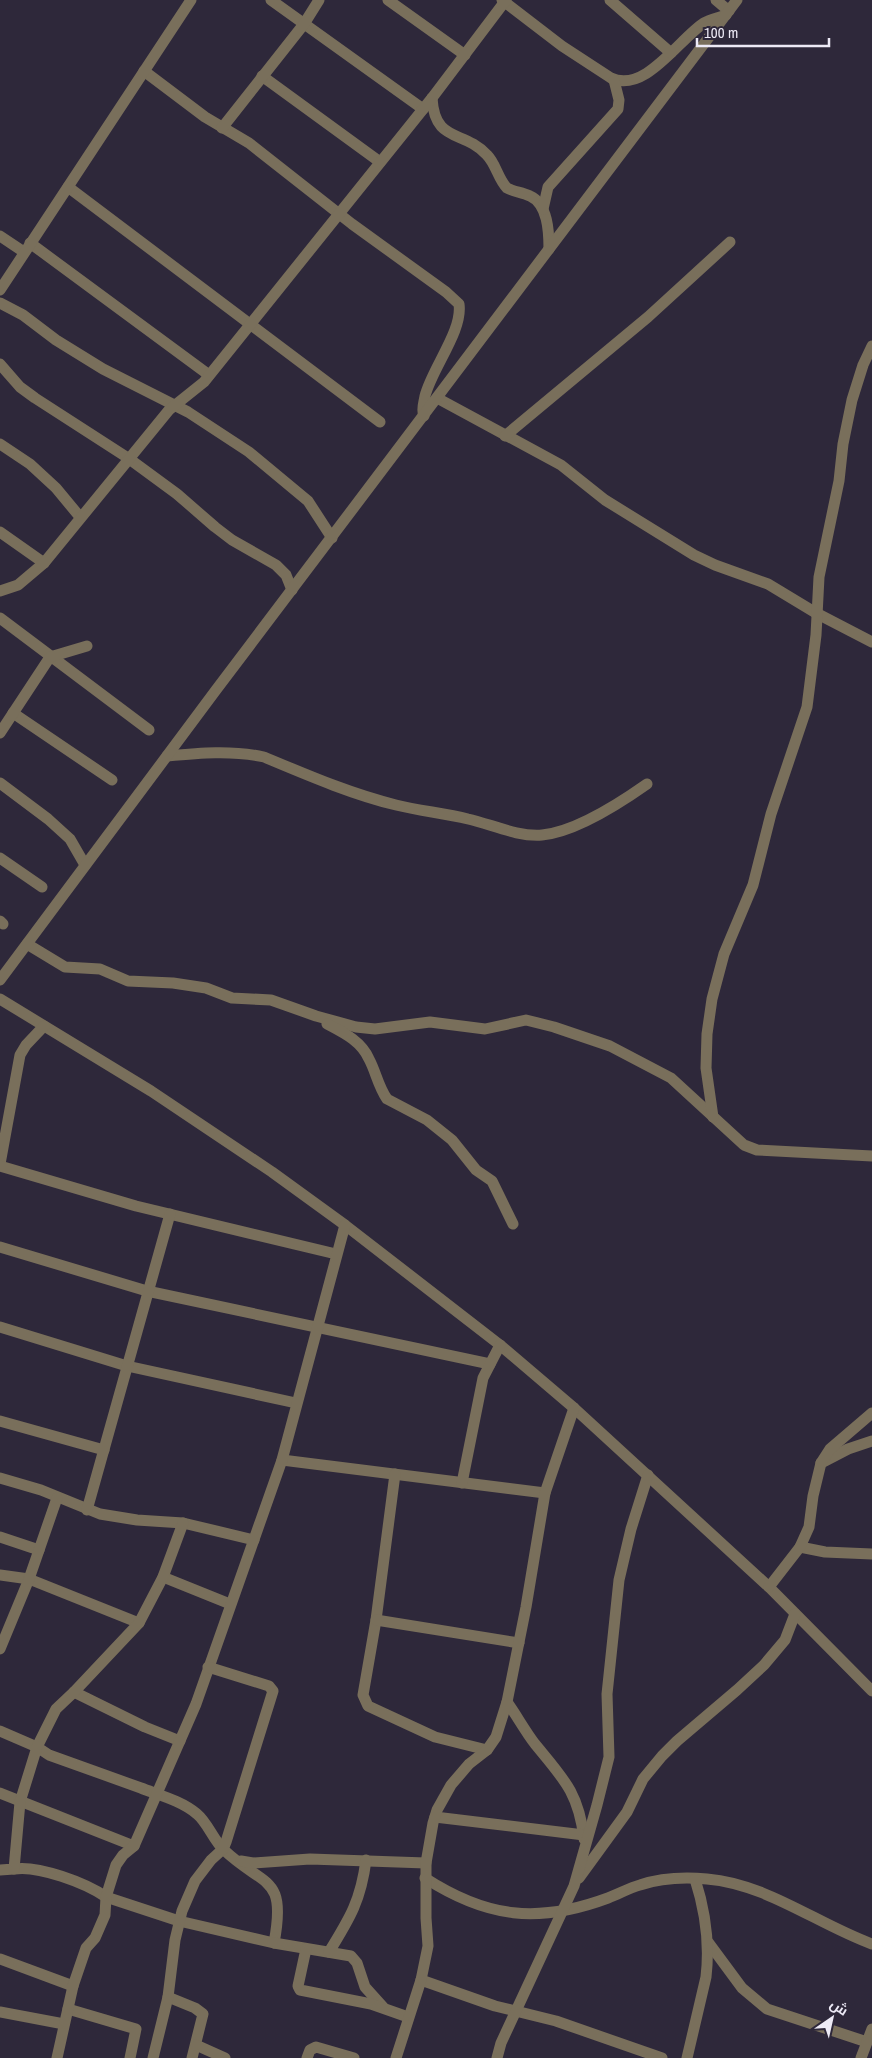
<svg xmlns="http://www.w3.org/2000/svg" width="872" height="2058" viewBox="0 0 872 2058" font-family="'Archivo Narrow',Cairo,sans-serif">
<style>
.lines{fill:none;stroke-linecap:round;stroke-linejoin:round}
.minor{stroke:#796f5b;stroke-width:11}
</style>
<rect width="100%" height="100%" fill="#2e283a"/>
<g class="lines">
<g class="minor">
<polyline points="271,0 423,109"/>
<polyline points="388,0 465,55"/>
<path d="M502,0L562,46L611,78C645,94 679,39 704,23C710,19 718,18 726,15"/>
<polyline points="610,0 671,53"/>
<polyline points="716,0 729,11"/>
<path d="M144,71L205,117L249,143L352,224L446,292L459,304C463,331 432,368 425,396C424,403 421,409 424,416"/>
<polyline points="262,76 380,162"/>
<path d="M432,98C435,144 463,129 487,155C496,164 498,179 507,188C514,192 522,192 530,196C548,204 549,232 549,249"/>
<polyline points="222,128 304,24 319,0"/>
<polyline points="68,187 380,422"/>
<polyline points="543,209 548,187 618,109 619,100 614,80"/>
<polyline points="0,236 24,252"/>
<polyline points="30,243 209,375"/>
<polyline points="0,290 191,0"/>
<polyline points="0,303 23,315 56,340 103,369 188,412 249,452 308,501 332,538"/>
<polyline points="0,364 20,387 35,398 128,458 177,494 215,527 232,540 276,565 286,575 292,590"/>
<polyline points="437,398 561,465 605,500 694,555 715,565 768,584 816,613 872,642"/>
<polyline points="505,436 648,317 730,242"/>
<polyline points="0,444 30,464 56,488 80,517"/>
<polyline points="0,532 44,563"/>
<polyline points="0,591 18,585 44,563 169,410 204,382 432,98 506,0"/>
<polyline points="0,618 149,730"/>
<polyline points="13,713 112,780"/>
<polyline points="0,733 50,657 87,646"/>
<path d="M167,756C199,753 232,750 264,757C307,775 351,794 396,805C420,811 444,813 468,819C491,824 517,837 542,835C575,832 620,803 647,784"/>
<polyline points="0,783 48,819 70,839 85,865"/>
<polyline points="0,858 42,887"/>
<polyline points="0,921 3,924"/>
<polyline points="27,944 65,967 100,969 128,981 173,983 206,988 232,998 271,1000 316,1016 356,1027 375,1029 430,1022 485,1029 526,1020 554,1027 610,1046 671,1078 744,1145 757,1150 872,1156"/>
<polyline points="0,980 216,690 737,0"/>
<polyline points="0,999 151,1091 272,1172 345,1225 500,1345 574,1408 769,1587 872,1691"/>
<path d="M327,1024C344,1033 361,1041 369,1059C376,1072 378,1086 387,1099L427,1120L452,1140L476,1170L492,1181L513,1224"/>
<polyline points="713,1117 706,1068 707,1034 712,999 724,954 753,885 771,814 807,707 816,635 819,577 839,481 843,444 852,400 863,365 872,346"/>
<polyline points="0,1164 20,1055 26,1045 44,1026"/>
<polyline points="0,1166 136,1206 336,1254"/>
<polyline points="0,1247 147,1291 490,1364"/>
<polyline points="0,1327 127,1366 296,1403"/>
<polyline points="0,1421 104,1450"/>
<polyline points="282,1460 545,1493"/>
<polyline points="821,1463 848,1449 872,1441"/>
<polyline points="395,1474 376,1620 363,1695 368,1706 435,1737 487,1750"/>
<polyline points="0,1478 41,1490 100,1514 137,1520 183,1523 254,1540"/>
<polyline points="462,1483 483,1378 500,1345"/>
<polyline points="87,1510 170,1214"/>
<polyline points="0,1537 39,1550"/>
<polyline points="800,1547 825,1552 872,1554"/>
<polyline points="0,1575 29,1579 139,1623"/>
<polyline points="163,1577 230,1604"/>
<polyline points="769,1587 800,1547 809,1527 813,1496 821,1463 830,1449 872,1413"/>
<polyline points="376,1620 519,1643"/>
<polyline points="0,1649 29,1579 57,1498"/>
<polyline points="74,1692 145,1727 180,1741"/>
<path d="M507,1702C517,1716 525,1731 535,1744C563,1778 579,1793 584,1839"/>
<path d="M0,1731L37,1747L49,1755C80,1766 111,1777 141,1788C159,1795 182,1801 197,1814C208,1823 213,1840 224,1850C264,1888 287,1874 274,1943"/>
<polyline points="0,1793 134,1846"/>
<polyline points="435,1817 584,1835"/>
<polyline points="241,1861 253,1863 310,1859 426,1863"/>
<path d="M14,1869C38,1865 86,1883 106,1897L179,1921L274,1943L351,1956L357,1963L365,1987L383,2007"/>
<polyline points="0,1870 14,1869 20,1802 37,1747 56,1709 74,1692 139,1623 163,1577 183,1523"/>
<path d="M425,1878C487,1918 538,1924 608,1898C619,1894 629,1888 640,1885C661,1878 685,1877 707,1879C767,1884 817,1924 872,1944"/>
<polyline points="579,1878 627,1812 643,1779 662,1756 677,1741 737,1690 764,1665 785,1640 795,1614"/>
<polyline points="708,1942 742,1988 767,2009 867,2042"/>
<polyline points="306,1949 298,1986 300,1990 371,2004 408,2017"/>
<path d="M329,1952C350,1918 361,1900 366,1860"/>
<polyline points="0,1959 73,1986"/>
<polyline points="421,1980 495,2006 556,2021 662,2058"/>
<polyline points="168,1997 195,2008 203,2014 192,2058"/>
<polyline points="68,2009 136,2029 130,2058"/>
<polyline points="0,2012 64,2024"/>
<polyline points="196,2045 225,2058"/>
<polyline points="57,2058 73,1986 86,1948 95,1938 105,1915 106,1897 116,1865 123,1855 134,1846 196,1704 282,1460 345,1225"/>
<polyline points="153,2058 168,1997 175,1940 182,1911 195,1881 211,1860 223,1849 226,1842 273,1691 269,1686 208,1667"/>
<polyline points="307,2058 310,2050 316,2047 354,2058"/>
<polyline points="396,2058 421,1980 428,1946 426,1918 426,1863 433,1823 437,1810 451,1785 469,1764 487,1750 496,1737 507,1702 526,1607 545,1493 574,1408"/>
<polyline points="497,2058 501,2043 574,1886 597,1805 609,1757 607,1694 619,1580 631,1529 648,1475"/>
<path d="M687,2058L706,1977C710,1943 705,1910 695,1879"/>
<polyline points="861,2058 872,2029"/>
</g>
</g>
<g transform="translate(832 2018) rotate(34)" stroke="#2e283a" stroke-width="4" paint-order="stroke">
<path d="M0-4L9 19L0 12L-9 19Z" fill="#edeaf6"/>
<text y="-8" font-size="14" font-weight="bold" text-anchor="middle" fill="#edeaf6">ش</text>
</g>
<path d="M697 38v8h132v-8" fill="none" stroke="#edeaf6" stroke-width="2.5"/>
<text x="704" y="38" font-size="15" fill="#edeaf6" stroke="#2e283a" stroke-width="4" paint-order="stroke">100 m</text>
</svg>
